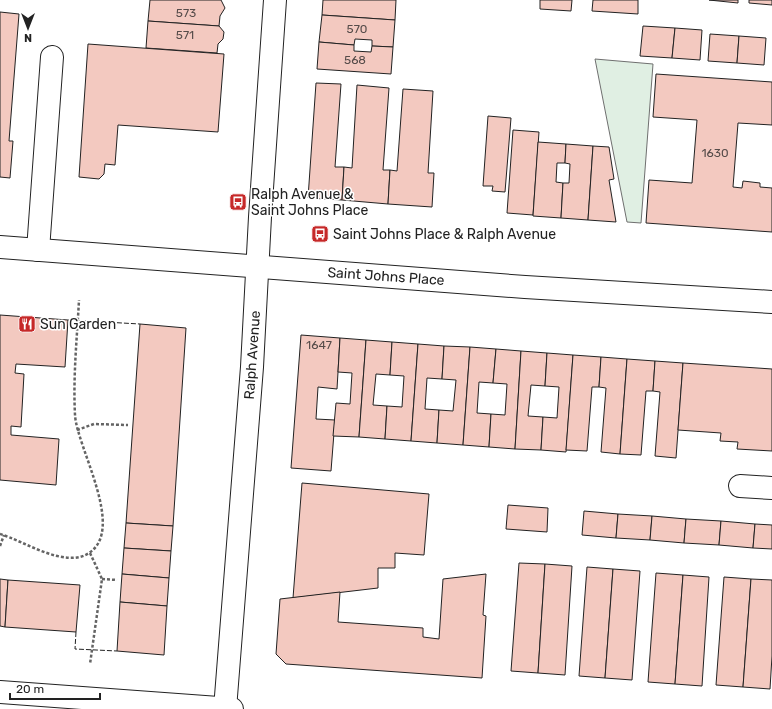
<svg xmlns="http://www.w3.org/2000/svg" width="772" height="709" viewBox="0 0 772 709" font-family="Rubik,sans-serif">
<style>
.green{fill:#e0efe3;stroke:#6f6f6f}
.building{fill:#f3c9c0;stroke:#222}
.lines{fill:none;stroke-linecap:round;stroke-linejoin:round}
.minor-casing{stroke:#222;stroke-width:24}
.path{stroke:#646464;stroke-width:2.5;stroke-dasharray:3 2;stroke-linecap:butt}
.minor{stroke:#fff;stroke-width:22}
.fence{stroke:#222;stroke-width:1;stroke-dasharray:5 2;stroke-linecap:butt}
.labels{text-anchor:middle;stroke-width:3;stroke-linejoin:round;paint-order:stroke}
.number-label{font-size:12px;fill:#564c4a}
.poi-label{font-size:14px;fill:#222;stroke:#fff;text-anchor:start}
.street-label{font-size:14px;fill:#222;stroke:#fff}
</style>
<rect width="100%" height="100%" fill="#fff"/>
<polygon class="green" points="595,59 653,64 641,223 627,222"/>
<g class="building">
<polygon points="150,0 221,0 225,8 220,16 219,26 148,21"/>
<polygon points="323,0 396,0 395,20 322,15"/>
<polygon points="540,0 572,0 571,11 540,9"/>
<polygon points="593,0 638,0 638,14 592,11"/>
<polygon points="709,0 738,0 738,3"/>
<polygon points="749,0 772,0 772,5 749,3"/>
<polygon points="0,12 19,14 9,141 13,141 10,178 0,177"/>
<polygon points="322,15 395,20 393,47 372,46 372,40 355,39 354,45 319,42"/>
<polygon points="148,21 219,26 224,32 223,39 218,44 217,53 146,48"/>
<polygon points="643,26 675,28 672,58 640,56"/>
<polygon points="675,28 702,30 700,60 672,58"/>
<polygon points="710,34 739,36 737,63 708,61"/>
<polygon points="739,36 766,38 764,65 737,63"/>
<polygon points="319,42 354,45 354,51 371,52 372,46 393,47 391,74 317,69"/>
<polygon points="88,44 224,54 218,132 118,125 115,165 105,164 104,174 99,179 79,177"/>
<polygon points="656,74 772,82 772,125 738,123 733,187 742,188 743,181 760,183 760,187 772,188 772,232 646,223 649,180 692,183 697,120 653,117"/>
<polygon points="316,83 341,84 335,167 344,167 342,200 308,198"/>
<polygon points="357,85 389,88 383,170 390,170 388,204 342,200 344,167 352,168"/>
<polygon points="403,89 433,91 428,173 434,173 432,207 388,204 390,170 397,171"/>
<polygon points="488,116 511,118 505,192 492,191 493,186 483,186"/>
<polygon points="513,130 539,132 533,215 507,213"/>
<polygon points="538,142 566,144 565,163 557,163 556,182 563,183 561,218 533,216"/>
<polygon points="566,144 593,146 588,220 561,218 563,183 569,183 570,164 565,163"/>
<polygon points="593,146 609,147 614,179 609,180 616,222 588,220"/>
<polygon points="0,315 68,320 65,367 16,364 15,373 24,374 21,427 11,426 11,435 59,439 56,485 0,480"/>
<polygon points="140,324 186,328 173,526 126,523"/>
<polygon points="301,335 340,338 337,389 318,387 316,419 335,420 331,471 291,468"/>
<polygon points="340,338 366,340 359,437 333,436 336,403 350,404 352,373 338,372"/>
<polygon points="366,340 392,342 390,375 376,374 373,405 387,406 385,439 359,437"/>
<polygon points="392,342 418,344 411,441 385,439 387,406 402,407 404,376 390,375"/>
<polygon points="418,344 444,346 442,379 427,378 425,409 439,410 437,443 411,441"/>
<polygon points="444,346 470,347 463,445 437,443 439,410 453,411 456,380 442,379"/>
<polygon points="470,347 496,349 493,383 479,382 477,413 491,414 489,447 463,445"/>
<polygon points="496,349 521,351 515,449 489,447 491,414 505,415 507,384 493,383"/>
<polygon points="521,351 547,353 545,386 531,385 528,416 543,417 541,450 515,449"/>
<polygon points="547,353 573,355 566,452 541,450 543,417 557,418 559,387 545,386"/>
<polygon points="573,355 601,357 599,387 592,387 587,451 566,450"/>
<polygon points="601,357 627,359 620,454 601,452 606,388 599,387"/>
<polygon points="627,359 655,361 653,391 646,391 641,455 620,454"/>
<polygon points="655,361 683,363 676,458 655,456 660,392 653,391"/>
<polygon points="683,363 772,369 772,451 737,449 738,442 720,441 721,433 678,430"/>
<polygon points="302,483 429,494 424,555 395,553 395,568 378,568 378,588 293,598"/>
<polygon points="508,505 548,508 547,532 506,529"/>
<polygon points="584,511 618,514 616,538 582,535"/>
<polygon points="618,514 652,516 650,540 616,538"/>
<polygon points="652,516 686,519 684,543 650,540"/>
<polygon points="686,519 721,521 719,545 684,543"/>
<polygon points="721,521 755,524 753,548 719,545"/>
<polygon points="126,523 173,526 171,551 124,548"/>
<polygon points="755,524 772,525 772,549 753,548"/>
<polygon points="124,548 171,551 169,578 122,574"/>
<polygon points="519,563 545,564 538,673 511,671"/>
<polygon points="545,564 572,566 565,675 538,673"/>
<polygon points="587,567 613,569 605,678 579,676"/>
<polygon points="613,569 640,571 632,680 605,678"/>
<polygon points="656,573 683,575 675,684 648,682"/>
<polygon points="122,574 169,578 167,606 120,602"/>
<polygon points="486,574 483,615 486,616 482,678 286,664 276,654 280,599 340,592 338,622 423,628 423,637 439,639 443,579"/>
<polygon points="683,575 709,577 702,686 675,684"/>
<polygon points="724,577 751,579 743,687 716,685"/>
<polygon points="0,579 8,580 5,627 0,626"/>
<polygon points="751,579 772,580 772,656 770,689 743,687"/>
<polygon points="8,580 80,585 76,632 5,627"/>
<polygon points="120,602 167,606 164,655 117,651"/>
</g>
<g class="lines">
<defs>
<g id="minor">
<polyline points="0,247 525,287 772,302"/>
<polyline points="38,250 52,57"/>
<polyline points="740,486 772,488"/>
<polyline points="0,692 232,709"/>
<polyline points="225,709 252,367 260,217 275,0"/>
</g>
</defs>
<use href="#minor" class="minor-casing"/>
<g class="path">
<polyline points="77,430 94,424 128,425"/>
<path d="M0,534C24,541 65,569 89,553C126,529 77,448 75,415C73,376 77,338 79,300"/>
<polyline points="0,546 4,535"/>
<polyline points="90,553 102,579 90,664"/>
<polyline points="102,579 117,580"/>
</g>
<use href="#minor" class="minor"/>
<g class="fence">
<polyline points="68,320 140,324"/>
<polyline points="76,632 75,649 117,651"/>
</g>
</g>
<defs>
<symbol id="bus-square" viewBox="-11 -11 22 22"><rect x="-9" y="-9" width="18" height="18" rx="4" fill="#c62828" stroke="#fff"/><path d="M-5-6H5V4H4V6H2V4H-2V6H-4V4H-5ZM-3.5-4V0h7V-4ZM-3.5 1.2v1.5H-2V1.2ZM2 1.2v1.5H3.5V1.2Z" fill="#fff"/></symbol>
<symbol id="restaurant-square" viewBox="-11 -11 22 22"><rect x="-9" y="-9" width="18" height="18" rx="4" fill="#c62828" stroke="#fff"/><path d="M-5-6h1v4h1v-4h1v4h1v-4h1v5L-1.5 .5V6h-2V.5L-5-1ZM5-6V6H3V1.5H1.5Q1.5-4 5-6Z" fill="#fff"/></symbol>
</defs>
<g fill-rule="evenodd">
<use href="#bus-square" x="228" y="192" width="20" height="20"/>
<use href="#bus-square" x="310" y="224" width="20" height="20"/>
<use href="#restaurant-square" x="17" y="314" width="20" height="20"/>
</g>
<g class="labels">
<g class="number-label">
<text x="186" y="17">573</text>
<text x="357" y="33">570</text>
<text x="185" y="39">571</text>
<text x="355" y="64">568</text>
<text x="715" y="157">1630</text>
<text x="319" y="349">1647</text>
</g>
<g class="poi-label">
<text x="251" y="199">Ralph Avenue &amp;<tspan x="251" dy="16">Saint Johns Place</tspan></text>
<text x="333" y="239">Saint Johns Place &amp; Ralph Avenue</text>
<text x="40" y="329">Sun Garden</text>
</g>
<g class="street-label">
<text transform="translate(386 276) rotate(4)" y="5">Saint Johns Place</text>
<text transform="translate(252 355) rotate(-86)" y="5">Ralph Avenue</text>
</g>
</g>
<g transform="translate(28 28) rotate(180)" stroke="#ffffff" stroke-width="3" paint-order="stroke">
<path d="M0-3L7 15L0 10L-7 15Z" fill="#222222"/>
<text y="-6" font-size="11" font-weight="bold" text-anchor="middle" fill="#222222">N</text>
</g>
<path d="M10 693v6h90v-6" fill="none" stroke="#222222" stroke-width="2"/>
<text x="16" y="693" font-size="12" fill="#222222" stroke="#ffffff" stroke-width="3" paint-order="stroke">20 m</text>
</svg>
